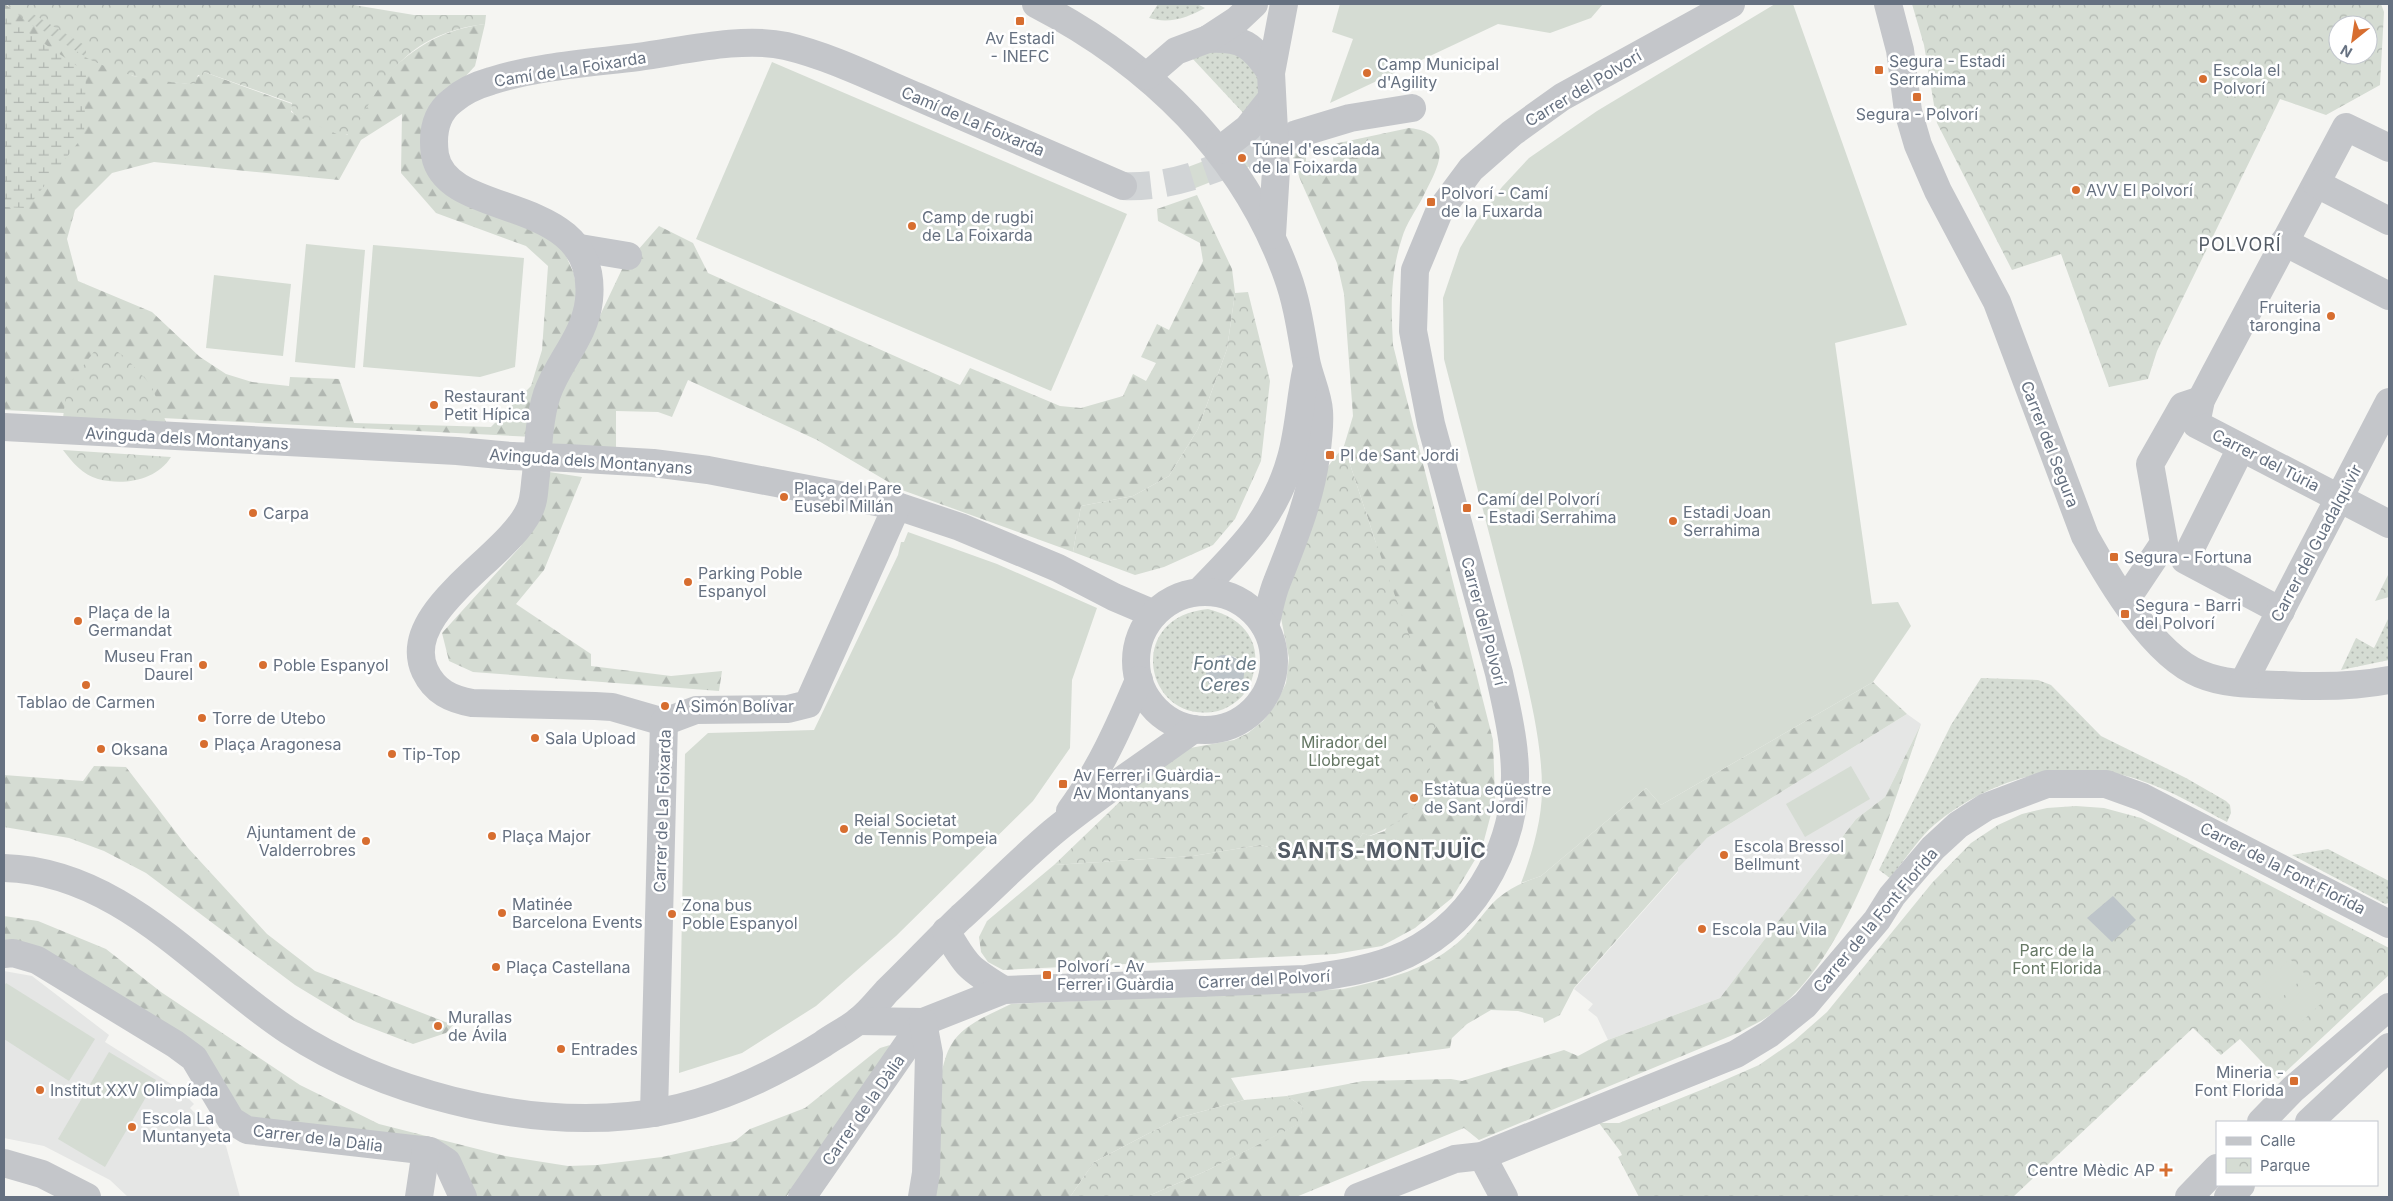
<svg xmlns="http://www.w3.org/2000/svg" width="2393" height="1201" viewBox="0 0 2393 1201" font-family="Inter,sans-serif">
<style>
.built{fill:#e5e6e5}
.grass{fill:url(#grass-dots);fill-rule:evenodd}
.forest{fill:url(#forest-firs);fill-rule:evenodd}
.wetland{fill:url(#wetland-marsh)}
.park{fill:url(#park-crowns);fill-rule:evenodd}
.garden{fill:url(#garden-furrows)}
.pitch{fill:#d5dcd3}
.water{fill:#bdc4c9}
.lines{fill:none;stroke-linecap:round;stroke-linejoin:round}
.minor-tunnel{stroke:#d1d4d6;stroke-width:28;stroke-dasharray:28 14;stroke-linecap:butt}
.minor{stroke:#c4c6ca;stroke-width:28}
.minor-bridge{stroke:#c4c6ca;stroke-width:28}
.poi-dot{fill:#d76e30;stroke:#fff;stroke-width:2}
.labels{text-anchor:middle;stroke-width:5;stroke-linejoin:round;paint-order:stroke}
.poi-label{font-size:16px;fill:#667181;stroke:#fff;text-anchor:start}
.street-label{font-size:16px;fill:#667181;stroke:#fff}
.park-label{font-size:16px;fill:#667865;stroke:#fff}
.neighbourhood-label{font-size:18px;letter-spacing:1px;fill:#545c66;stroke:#fff}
.water-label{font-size:18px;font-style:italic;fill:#677985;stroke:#fff}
.district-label{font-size:21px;font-weight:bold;letter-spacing:1px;fill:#545c66;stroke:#fff}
</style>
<defs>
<pattern id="grass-dots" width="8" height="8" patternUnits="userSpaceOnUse" patternTransform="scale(1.25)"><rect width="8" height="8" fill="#d5dcd3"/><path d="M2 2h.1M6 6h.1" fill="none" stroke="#b1b7b1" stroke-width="1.8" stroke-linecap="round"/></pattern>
<pattern id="forest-firs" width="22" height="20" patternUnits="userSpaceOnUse" patternTransform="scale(1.25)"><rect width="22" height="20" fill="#d5dcd3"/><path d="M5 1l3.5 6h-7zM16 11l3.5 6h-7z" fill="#b1b7b1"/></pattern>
<pattern id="wetland-marsh" width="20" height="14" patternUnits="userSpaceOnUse" patternTransform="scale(1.25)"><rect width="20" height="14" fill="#d5dcd3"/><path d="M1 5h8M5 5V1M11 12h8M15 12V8" fill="none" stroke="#b1b7b1"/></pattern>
<pattern id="park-crowns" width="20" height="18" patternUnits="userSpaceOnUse" patternTransform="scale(1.25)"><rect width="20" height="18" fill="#d5dcd3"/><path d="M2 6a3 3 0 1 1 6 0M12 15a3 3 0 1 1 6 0" fill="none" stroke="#b1b7b1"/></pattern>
<pattern id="garden-furrows" width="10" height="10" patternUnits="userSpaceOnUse" patternTransform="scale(1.25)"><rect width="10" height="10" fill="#d5dcd3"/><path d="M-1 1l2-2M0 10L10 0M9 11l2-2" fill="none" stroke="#b1b7b1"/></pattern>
</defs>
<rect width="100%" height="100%" fill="#f5f5f2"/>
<g class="built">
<polygon points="1907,714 1921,724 1885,797 1856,819 1720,998 1608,1040 1597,1017 1588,1010 1593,1004 1574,989 1678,872 1678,868 1691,853 1707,838"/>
<polygon points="4,971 32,976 109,1035 105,1042 179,1089 194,1104 190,1108 226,1146 240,1197 128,1197 110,1180 44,1146 4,1138"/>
</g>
<g class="grass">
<path d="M1158,4H1197L1205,8C1187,18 1169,24 1149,18Z"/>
<path d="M1218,46C1239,56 1262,65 1260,92C1259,100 1251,110 1247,117L1191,57Z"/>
<path d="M1208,609C1245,618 1265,644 1251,682C1246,696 1232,707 1218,711C1146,727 1122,617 1208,609ZM1223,655L1235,657L1240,661L1212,688L1206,677L1208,665Z"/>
<polygon points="2389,617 2389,660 2341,670 2356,638 2374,648"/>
<path d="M1981,678L2038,680L2051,685L2101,736L2186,778L2226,801L2230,805L2231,813L2227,822C2200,808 2174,792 2145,782C2072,755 1993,776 1934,825C1918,839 1904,861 1890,878L1879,870L1951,725Z"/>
<polygon points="2328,849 2389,881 2389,903 2385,904 2292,855"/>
</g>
<g class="forest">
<path d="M4,4L133,76L188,84L204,72L292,104L291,112L295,114L347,135C358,126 365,108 372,96C398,55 437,30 485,24L475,66L428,117L430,171L562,247L574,274L580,309L533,437L4,410ZM402,114L401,173L436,213L526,246L548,266L542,350L531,386L491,427L354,423L339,379L290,377L289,386L252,382L226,374L200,357L152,312L78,281L67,239L75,210L112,173L154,162L339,180L361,140Z"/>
<path d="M1409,128C1421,129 1435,133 1439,147C1443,162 1429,184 1423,197C1416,210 1406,224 1402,238C1390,274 1391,309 1393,345L1493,740L1495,799L1482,848L1452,898L1415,928L1382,946L1335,954L1003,970L988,962L981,952L979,937L987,921L1054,865L1193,856L1260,845L1290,852L1355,845L1363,833L1370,836L1385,831L1427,741L1375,540L1344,446L1353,416L1344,294L1337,263L1300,179L1292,154L1306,151V161L1333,163L1334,144Z"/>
<polygon points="1197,195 1232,269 1235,293 1227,349 1198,429 1169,476 1133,496 1081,506 1073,552 902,490 817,440 688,380 672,417 658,412 616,411 616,453 546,443 558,391 594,328 623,267 659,226 693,243 708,273 960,385 970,368 1060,406 1081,408 1123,396 1133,374 1146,381 1156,363 1141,357 1157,324 1169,330 1203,261 1200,243 1158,221 1157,209"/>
<polygon points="549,472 582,477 544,570 516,604 591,654 591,666 671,676 722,671 719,691 473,672 449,661 442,633 521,546"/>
<path d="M1873,682L1907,714L1707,838L1678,868V871L1574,988L1560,1015L1544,1023L1543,1018L1518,1011L1491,1010L1467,1024L1452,1038L1450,1048L1231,1078L1244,1100L1178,1118L1094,1162L1070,1197H930C933,1161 934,1074 951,1045C963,1024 991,1014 1011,1004L1343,989C1389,979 1429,970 1464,937C1476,925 1485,910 1497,899C1510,888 1525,881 1541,876L1646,788L1661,805Z"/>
<path d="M1921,724C1891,810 1848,962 1770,1015C1761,1022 1750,1026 1740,1032L1479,1140L1464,1128L1296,1197H1146L1206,1171L1298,1124L1303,1107L1287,1096L1363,1081L1451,1079L1462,1081L1564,1050L1578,1056L1608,1040L1720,998L1856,819L1885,797Z"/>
<polygon points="94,766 126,767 188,848 267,934 315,971 453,1025 446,1033 413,1044 356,1022 295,985 146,873 104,851 69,838 4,827 4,775 83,781"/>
<polygon points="4,916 38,921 106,949 161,992 300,1085 379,1124 505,1156 568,1166 597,1165 662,1157 735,1141 750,1129 805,1108 880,1048 890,1045 884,1059 786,1197 471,1197 451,1154 251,1126 202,1053 4,946"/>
</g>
<polygon class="wetland" points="4,13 14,23 86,72 84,135 27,208 4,207"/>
<g class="park">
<path d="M6,4H348L414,15H486L485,24C412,33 385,72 353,133L341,136L295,115L291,110L292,103L204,72L202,76L198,75L195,83L188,84C170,82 151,81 134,76C89,64 41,35 6,4Z"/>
<path d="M1912,4H2381L2384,12L2380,85L2326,115L2280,99L2157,351L2148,379L2109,387L2061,254L2012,270L1937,123L1924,45ZM2338,25H2368V55H2338Z"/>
<polygon points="1248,292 1270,381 1261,461 1235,519 1213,545 1164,567 1135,575 1073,552 1081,506 1133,496 1169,476 1198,429 1227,349 1235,293"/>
<polygon points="111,347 126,358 151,385 166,422 63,418 67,387 96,349"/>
<path d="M1344,446L1375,540L1440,721L1427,740L1431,744C1433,792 1415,819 1369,836L1363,833L1355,845L1339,852H1290L1260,845L1193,856L1054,865L1160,763L1190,748L1234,740L1248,733L1263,721L1276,704L1286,683L1289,658L1280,613L1322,474Z"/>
<path d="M63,450L171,457C157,480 124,486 98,479C83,475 72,462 63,450Z"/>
<polygon points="2389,573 2389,597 2375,601"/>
<polygon points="2076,806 2104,808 2141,818 2389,948 2389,975 2278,1079 2240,1039 2221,1055 2193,1028 2013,1197 1639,1197 1618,1157 1622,1155 1620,1151 1599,1123 1619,1123 1711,1086 1759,1065 1794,1041 1827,1012 1932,883 1971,843 1998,825 2022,814 2047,808"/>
<polygon points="1287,1096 1303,1107 1299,1124 1206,1171 1146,1197 1070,1197 1094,1162 1178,1118 1244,1100"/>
</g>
<polygon class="garden" points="33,14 86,46 86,57 24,19"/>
<g class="pitch">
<polygon points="1340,4 1603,4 1591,18 1550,33 1498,24 1330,103 1353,39 1332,32"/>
<path d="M1775,4H1793L1907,325L1835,343L1872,604L1898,602L1911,626L1873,682L1661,805L1646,788L1541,876L1521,883C1532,854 1542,820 1542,789C1542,745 1531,700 1521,657L1444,359L1443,298L1460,248L1476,221L1502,187L1529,158L1597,111Z"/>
<polygon points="772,62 1127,214 1051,391 696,239"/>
<polygon points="1294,127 1303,145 1193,189 1180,170"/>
<polygon points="306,244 365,250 355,368 295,362"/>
<polygon points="373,245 524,258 515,367 480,377 363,367"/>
<polygon points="214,275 291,284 283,356 206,348"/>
<polygon points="908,532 997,564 1097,608 1072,680 1070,748 1033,801 896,936 816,1006 742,1053 679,1073 685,754 708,733 814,730 898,555 901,542 904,542"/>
<polygon points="1851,766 1870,799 1805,837 1786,804"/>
<polygon points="2290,959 2306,975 2275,1004 2260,987"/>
<polygon points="2312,981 2328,997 2297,1026 2282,1010"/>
<polygon points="6,983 95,1039 69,1081 4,1039 4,986"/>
<polygon points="109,1052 156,1080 105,1167 58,1139"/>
</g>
<g class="water">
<circle cx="1225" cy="674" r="19"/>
<polygon points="2113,896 2136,920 2112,942 2087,918"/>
</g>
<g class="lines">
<path class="minor-tunnel" d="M1123,186C1184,189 1241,157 1296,134"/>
<g class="minor">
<path d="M1036,4C1150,63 1243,153 1287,275C1297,302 1301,331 1306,360C1309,377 1318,394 1319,411C1320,425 1318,442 1316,456C1310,501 1293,541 1277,582C1271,596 1269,612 1265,626"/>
<path d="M1888,4L1900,50L1908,111L1918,145L1938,191L1997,302L2085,536C2109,579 2153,655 2200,674C2226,685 2256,684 2283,685C2319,687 2353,687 2389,680"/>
<path d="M1208,39C1242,37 1253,45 1271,73"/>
<polyline points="1147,76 1176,51 1208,39 1237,20 1254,4"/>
<polyline points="1297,134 1350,118 1412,108"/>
<polyline points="2389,148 2346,127 2214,375 2201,400 2196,424 2389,524"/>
<polyline points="1220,150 1248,128 1271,99"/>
<polyline points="2317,184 2389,221"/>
<polyline points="1272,235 1276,170 1271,73 1284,4"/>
<polyline points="2284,242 2389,296"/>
<polyline points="580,248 628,256"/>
<polyline points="4,427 457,451 511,456"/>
<polyline points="2241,448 2185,560 2281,611"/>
<polyline points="567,458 653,463 708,470 897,506 960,527 1058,568 1114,597 1154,614"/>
<polyline points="2134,588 2164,543 2150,464 2183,406 2201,400"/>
<path d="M1199,592C1240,550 1275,517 1291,458C1299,430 1300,400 1306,371"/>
<circle cx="1205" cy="661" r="69"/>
<polyline points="2243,683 2389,402"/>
<path d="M664,722L612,707L595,706L472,703C451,699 435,692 425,671C398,612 507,558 529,511C535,500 534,487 536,475C538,448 539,419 547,394C559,360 585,337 589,300C600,191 447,222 435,155C432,134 435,114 452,101C463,91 477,85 491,81C538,66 590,63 638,57C683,51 742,36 786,46C832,57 875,79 918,97C986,127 1055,156 1123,186"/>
<polyline points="664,722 696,710 788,709 808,704 897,506"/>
<path d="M1070,811C1100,770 1119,727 1139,680"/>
<path d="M4,868C121,871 199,972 289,1031C382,1092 518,1127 629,1116C699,1110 764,1081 823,1044C834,1036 847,1030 858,1021C869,1013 878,1001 887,991C912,967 936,941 961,917C992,889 1021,859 1053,832C1098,795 1147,763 1194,729"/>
<path d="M946,931C966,966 969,969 1004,990"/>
<polyline points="4,954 13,953 37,960 175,1044 194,1058 231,1120 247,1130 430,1151 447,1162 463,1197"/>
<path d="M858,1021L923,1022L1004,990L1305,979C1340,974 1375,969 1407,954C1480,918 1522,836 1514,755C1512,728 1505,701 1499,673L1431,424L1413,331L1415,270L1439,212L1471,169L1512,133L1562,97L1731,4"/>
<polyline points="654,1113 664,722"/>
<polyline points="2261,1122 2293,1089 2389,1007"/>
<polyline points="2309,1122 2389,1047"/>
<polyline points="1482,1156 1504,1197"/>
<polyline points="4,1163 42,1174 87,1197"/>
<polyline points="419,1197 426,1150"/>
<polyline points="802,1197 923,1022"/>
<polyline points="922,1197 926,1173 929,1054 923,1022"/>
<polyline points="1358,1197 1455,1159 1482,1156 1499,1149 1736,1054 1769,1034 1805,1005 1877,920 1892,896 1933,848 1958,825 1986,807 2047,784 2106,784 2142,797 2389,924"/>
<polyline points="2189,1197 2217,1168"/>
<polyline points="2228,1197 2241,1185"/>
</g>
<polyline class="minor-bridge" points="511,456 567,458"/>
</g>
<g class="poi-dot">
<rect x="1015" y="16" width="10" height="10" rx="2.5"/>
<rect x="1874" y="65" width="10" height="10" rx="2.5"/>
<circle cx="1367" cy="73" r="5"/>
<circle cx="2203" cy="79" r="5"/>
<rect x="1912" y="92" width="10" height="10" rx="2.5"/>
<circle cx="1242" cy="158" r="5"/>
<circle cx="2076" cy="190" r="5"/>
<rect x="1426" y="197" width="10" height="10" rx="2.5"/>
<circle cx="912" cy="226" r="5"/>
<circle cx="2331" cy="316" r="5"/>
<circle cx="434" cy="405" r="5"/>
<rect x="1325" y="450" width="10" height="10" rx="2.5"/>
<circle cx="784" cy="497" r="5"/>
<rect x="1462" y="503" width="10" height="10" rx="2.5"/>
<circle cx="253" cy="513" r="5"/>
<circle cx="1673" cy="521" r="5"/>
<rect x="2109" y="552" width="10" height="10" rx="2.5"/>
<circle cx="688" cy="582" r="5"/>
<rect x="2120" y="609" width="10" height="10" rx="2.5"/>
<circle cx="78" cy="621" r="5"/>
<circle cx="203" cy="665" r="5"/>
<circle cx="263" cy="665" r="5"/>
<circle cx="86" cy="685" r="5"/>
<circle cx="665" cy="706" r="5"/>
<circle cx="202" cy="718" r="5"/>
<circle cx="535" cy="738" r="5"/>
<circle cx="204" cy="744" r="5"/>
<circle cx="101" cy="749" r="5"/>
<circle cx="392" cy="754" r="5"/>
<rect x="1058" y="779" width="10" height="10" rx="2.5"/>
<circle cx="1414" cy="798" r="5"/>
<circle cx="844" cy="829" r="5"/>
<circle cx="492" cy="836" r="5"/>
<circle cx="366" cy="841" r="5"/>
<circle cx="1724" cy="855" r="5"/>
<circle cx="502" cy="913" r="5"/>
<circle cx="672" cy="914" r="5"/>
<circle cx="1702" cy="929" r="5"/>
<circle cx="496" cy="967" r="5"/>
<rect x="1042" y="970" width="10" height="10" rx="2.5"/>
<circle cx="438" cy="1026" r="5"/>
<circle cx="561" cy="1049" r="5"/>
<rect x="2289" y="1076" width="10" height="10" rx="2.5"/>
<circle cx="40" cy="1090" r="5"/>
<circle cx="132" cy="1127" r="5"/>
<path d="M2163.5 1162.5h5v5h5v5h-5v5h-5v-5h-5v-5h5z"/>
</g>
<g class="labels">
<g class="poi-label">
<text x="1020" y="44" text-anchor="middle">Av Estadi<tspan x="1020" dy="18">- INEFC</tspan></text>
<text x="1889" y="67">Segura - Estadi<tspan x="1889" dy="18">Serrahima</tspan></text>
<text x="1377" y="70">Camp Municipal<tspan x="1377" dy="18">d'Agility</tspan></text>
<text x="2213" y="76">Escola el<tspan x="2213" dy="18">Polvorí</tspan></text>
<text x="1917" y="120" text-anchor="middle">Segura - Polvorí</text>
<text x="1252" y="155">Túnel d'escalada<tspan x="1252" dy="18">de la Foixarda</tspan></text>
<text x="2086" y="196">AVV El Polvorí</text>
<text x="1441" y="199">Polvorí - Camí<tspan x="1441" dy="18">de la Fuxarda</tspan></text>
<text x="922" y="223">Camp de rugbi<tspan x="922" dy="18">de La Foixarda</tspan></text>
<text x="2321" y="313" text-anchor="end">Fruiteria<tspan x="2321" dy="18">tarongina</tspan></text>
<text x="444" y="402">Restaurant<tspan x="444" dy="18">Petit Hípica</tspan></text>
<text x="1340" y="461">Pl de Sant Jordi</text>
<text x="794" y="494">Plaça del Pare<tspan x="794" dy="18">Eusebi Millán</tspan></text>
<text x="1477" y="505">Camí del Polvorí<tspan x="1477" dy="18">- Estadi Serrahima</tspan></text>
<text x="1683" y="518">Estadi Joan<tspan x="1683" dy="18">Serrahima</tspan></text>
<text x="263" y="519">Carpa</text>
<text x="2124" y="563">Segura - Fortuna</text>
<text x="698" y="579">Parking Poble<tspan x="698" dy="18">Espanyol</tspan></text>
<text x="2135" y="611">Segura - Barri<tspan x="2135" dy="18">del Polvorí</tspan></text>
<text x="88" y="618">Plaça de la<tspan x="88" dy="18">Germandat</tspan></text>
<text x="193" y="662" text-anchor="end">Museu Fran<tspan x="193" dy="18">Daurel</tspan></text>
<text x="273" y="671">Poble Espanyol</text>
<text x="86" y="708" text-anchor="middle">Tablao de Carmen</text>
<text x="675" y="712">A Simón Bolívar</text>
<text x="212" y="724">Torre de Utebo</text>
<text x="545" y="744">Sala Upload</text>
<text x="214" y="750">Plaça Aragonesa</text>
<text x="111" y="755">Oksana</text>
<text x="402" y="760">Tip-Top</text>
<text x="1073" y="781">Av Ferrer i Guàrdia-<tspan x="1073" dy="18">Av Montanyans</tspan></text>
<text x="1424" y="795">Estàtua eqüestre<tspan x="1424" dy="18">de Sant Jordi</tspan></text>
<text x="854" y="826">Reial Societat<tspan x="854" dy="18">de Tennis Pompeia</tspan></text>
<text x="356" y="838" text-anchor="end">Ajuntament de<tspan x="356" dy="18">Valderrobres</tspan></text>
<text x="502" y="842">Plaça Major</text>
<text x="1734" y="852">Escola Bressol<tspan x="1734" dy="18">Bellmunt</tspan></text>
<text x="512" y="910">Matinée<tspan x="512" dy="18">Barcelona Events</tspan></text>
<text x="682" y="911">Zona bus<tspan x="682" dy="18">Poble Espanyol</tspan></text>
<text x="1712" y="935">Escola Pau Vila</text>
<text x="1057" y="972">Polvorí - Av<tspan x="1057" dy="18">Ferrer i Guàrdia</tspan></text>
<text x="506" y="973">Plaça Castellana</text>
<text x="448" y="1023">Murallas<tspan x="448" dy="18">de Ávila</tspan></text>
<text x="571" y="1055">Entrades</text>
<text x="2284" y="1078" text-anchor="end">Mineria -<tspan x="2284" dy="18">Font Florida</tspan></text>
<text x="50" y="1096">Institut XXV Olimpíada</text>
<text x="142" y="1124">Escola La<tspan x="142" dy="18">Muntanyeta</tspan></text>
<text x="2155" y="1176" text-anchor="end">Centre Mèdic AP</text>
</g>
<g class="street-label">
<text transform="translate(570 69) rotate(-9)" y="6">Camí de La Foixarda</text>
<text transform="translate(1583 88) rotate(-31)" y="6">Carrer del Polvorí</text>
<text transform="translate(973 121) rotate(23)" y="6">Camí de La Foixarda</text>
<text transform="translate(187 438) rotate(3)" y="6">Avinguda dels Montanyans</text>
<text transform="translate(2050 444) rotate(69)" y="6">Carrer del Segura</text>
<text transform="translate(2266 460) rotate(27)" y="6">Carrer del Túria</text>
<text transform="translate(591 461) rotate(4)" y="6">Avinguda dels Montanyans</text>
<text transform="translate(2316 543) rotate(-62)" y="6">Carrer del Guadalquivir</text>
<text transform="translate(1484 621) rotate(75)" y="6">Carrer del Polvorí</text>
<text transform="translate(662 811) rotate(-88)" y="6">Carrer de La Foixarda</text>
<text transform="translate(2283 868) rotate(27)" y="6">Carrer de la Font Florida</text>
<text transform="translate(1875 920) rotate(-50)" y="6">Carrer de la Font Florida</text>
<text transform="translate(1264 979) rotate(-3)" y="6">Carrer del Polvorí</text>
<text transform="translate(863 1110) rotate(-55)" y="6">Carrer de la Dàlia</text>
<text transform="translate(318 1138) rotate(7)" y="6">Carrer de la Dàlia</text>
</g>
<g class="park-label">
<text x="1344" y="748">Mirador del<tspan x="1344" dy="18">Llobregat</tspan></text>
<text x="2057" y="956">Parc de la<tspan x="2057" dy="18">Font Florida</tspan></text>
</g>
<g class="neighbourhood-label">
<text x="2240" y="251">POLVORÍ</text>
</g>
<g class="water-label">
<text x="1225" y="670">Font de<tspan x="1225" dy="21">Ceres</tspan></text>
</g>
<g class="district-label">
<text x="1382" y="858">SANTS-MONTJUÏC</text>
</g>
</g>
<rect width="2393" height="1201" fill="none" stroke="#667181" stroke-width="10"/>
<rect x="2216" y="1121" width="162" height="65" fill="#ffffff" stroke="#c2c6cd"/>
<rect x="2226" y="1137" width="25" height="8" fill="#c4c6ca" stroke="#c2c6cd"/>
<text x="2260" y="1146" font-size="15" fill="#667181">Calle</text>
<rect x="2226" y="1158" width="25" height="15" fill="url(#park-crowns)" stroke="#c2c6cd"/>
<text x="2260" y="1171" font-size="15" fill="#667181">Parque</text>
<g transform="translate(2353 40) rotate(210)"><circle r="24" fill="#ffffff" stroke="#c2c6cd"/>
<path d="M0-4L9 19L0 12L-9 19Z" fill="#d76e30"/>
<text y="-8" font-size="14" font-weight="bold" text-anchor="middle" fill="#667181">N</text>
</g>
</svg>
